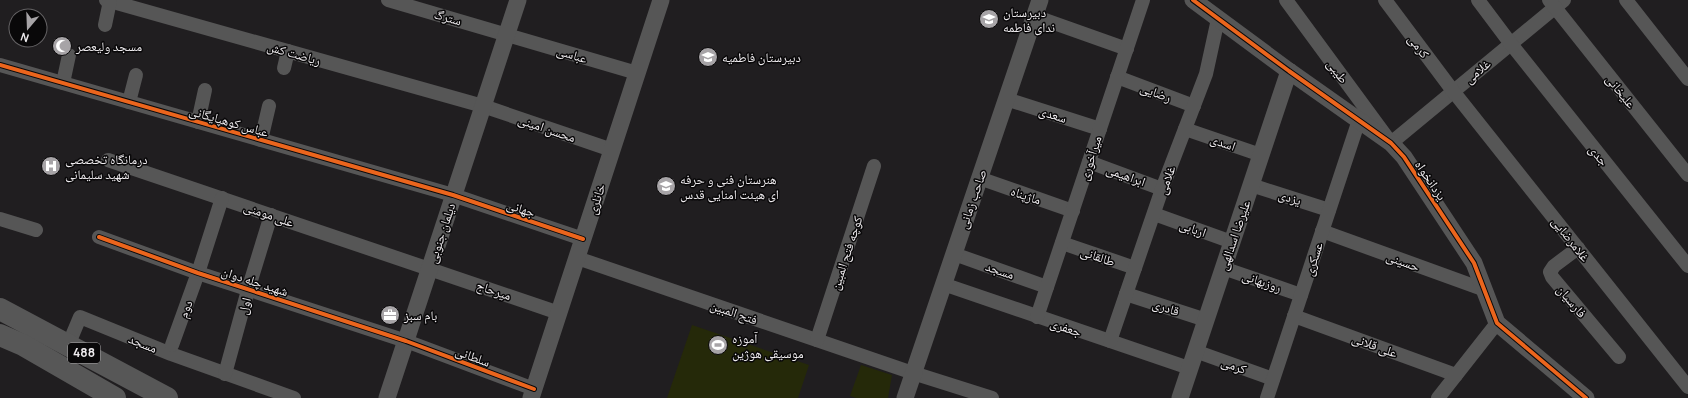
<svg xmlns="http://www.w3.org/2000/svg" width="1688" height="398" viewBox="0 0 1688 398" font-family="Manrope,'Noto Naskh Arabic',sans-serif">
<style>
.green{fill:#252909}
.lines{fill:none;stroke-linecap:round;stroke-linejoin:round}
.minor{stroke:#565656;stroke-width:14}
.tertiary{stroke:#565656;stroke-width:17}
.primary{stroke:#575757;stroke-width:22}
.cycleway-casing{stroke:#090809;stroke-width:6}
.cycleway{stroke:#eb651d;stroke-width:4}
.labels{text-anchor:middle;stroke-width:3;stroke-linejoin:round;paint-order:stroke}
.shield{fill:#090809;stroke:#aaa8aa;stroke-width:1}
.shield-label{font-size:12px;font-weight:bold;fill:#efecef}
.poi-label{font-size:13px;fill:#efecef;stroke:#090809;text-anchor:start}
.street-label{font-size:13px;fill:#efecef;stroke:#090809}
</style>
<rect width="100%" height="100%" fill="#201e20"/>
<g class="green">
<polygon points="692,325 809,365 798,398 667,398"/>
<polygon points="861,365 892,375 888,398 856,398 850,396"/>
</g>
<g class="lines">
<g class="minor">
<polyline points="106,0 483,106 612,150"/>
<polyline points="388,0 637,73"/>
<polyline points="1286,0 1391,143 1564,0"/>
<polyline points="1385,0 1453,91 1688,387"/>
<polyline points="1478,0 1511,44 1688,266"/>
<polyline points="1549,0 1688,175"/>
<polyline points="1626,0 1688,79"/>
<polyline points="1034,16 1127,49"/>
<polyline points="105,25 110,1"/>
<polyline points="0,65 453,195 583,239"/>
<polyline points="284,68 288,51"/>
<polyline points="1117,77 1194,106"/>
<polyline points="63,83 69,55"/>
<polyline points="1006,99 1100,129"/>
<polyline points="129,102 136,75"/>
<polyline points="198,122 205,90"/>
<polyline points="1185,129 1261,155"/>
<polyline points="261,140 269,106"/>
<polyline points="108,160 559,313"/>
<polyline points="1089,162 1162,189"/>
<polyline points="979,178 1073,211"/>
<polyline points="1251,185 1329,210"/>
<polyline points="1154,214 1232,242"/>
<polyline points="0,219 36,230"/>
<polyline points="1322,231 1485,290"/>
<polyline points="99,237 198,273 406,341 534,389"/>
<polyline points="1062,243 1135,268"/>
<polyline points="1578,248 1554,266 1550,272 1552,277 1619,357"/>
<polyline points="954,254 1047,287"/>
<polyline points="577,258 913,373 992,398"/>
<polyline points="1223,268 1301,295"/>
<polyline points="943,284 1189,368"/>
<polyline points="1126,294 1206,320"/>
<polyline points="1294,316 1456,375"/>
<polyline points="1037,317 1143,0"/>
<polyline points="72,336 80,317 171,354 294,398"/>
<polyline points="817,340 874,166"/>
<polyline points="1110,341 1162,189 1206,74 1218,19"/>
<polyline points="172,345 198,273 222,198"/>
<polyline points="1195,351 1273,379"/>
<polyline points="225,374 248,290 271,215"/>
<polyline points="1267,398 1359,120"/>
<polyline points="1438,398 1497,323"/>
</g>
<g class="tertiary">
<polyline points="1193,0 1289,71 1391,143 1404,157 1474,263 1497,323 1586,398"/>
<polyline points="387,398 518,0"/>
<polyline points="531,398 661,0"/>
<polyline points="905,398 1040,0"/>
<polyline points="1180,398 1289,71"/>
</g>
<g class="primary">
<polyline points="0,309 167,398"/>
<polyline points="0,335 23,345 115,398"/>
</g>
<defs>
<g id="cycleway">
<polyline points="1193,0 1289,71 1391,143 1404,157 1474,263 1497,323 1586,398"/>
<polyline points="0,65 453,195 583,239"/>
<polyline points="99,237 198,273 406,341 534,389"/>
</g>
</defs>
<use href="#cycleway" class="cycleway-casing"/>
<use href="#cycleway" class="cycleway"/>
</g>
<defs>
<symbol id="school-disc" viewBox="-11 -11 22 22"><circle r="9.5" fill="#a7a4a7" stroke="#090809"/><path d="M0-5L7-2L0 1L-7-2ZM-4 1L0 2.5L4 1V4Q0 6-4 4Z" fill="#fff"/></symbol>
<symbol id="mosque-disc" viewBox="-11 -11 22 22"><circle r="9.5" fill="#a7a4a7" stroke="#090809"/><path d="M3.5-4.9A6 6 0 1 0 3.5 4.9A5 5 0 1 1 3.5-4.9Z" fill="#fff"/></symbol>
<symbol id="hospital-disc" viewBox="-11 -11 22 22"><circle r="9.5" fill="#a7a4a7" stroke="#090809"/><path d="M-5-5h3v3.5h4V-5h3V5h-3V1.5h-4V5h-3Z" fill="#fff"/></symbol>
<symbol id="office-disc" viewBox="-11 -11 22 22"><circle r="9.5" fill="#a7a4a7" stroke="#090809"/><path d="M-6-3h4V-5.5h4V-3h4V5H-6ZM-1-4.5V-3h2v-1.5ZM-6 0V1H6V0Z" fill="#fff"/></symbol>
<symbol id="stadium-disc" viewBox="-11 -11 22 22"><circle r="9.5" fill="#a7a4a7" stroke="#090809"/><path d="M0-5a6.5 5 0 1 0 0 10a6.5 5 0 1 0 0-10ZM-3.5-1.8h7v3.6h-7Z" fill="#fff"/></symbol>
</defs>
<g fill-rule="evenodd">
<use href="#school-disc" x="978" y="8" width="22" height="22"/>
<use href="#mosque-disc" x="51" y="35" width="22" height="22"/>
<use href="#school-disc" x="697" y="46" width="22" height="22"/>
<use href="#hospital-disc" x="40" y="155" width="22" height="22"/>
<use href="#school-disc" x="655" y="175" width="22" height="22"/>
<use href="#office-disc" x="379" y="304" width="22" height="22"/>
<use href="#stadium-disc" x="707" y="334" width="22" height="22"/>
</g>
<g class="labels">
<rect class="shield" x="68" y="343" width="32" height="20" rx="3"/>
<g class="shield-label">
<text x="84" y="357">488</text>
</g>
<g class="poi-label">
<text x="1003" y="17">دبیرستان<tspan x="1003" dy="15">ندای فاطمه</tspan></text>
<text x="76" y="51">مسجد ولیعصر</text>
<text x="722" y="62">دبیرستان فاطمیه</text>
<text x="65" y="164">درمانگاه تخصصی<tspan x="65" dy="15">شهید سلیمانی</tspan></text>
<text x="680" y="184">هنرستان فنی و حرفه<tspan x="680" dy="15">ای هیئت امنایی قدس</tspan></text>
<text x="404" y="320">بام سبز</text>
<text x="732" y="343">آموزه<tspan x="732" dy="15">موسیقی هوژین</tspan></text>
</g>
<g class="street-label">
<text transform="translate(448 17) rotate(16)" y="5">سترگ</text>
<text transform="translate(1419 46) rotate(53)" y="5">کرمی</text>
<text transform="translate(294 53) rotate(16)" y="5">ریاضت کش</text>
<text transform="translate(572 54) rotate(17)" y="5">عباسی</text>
<text transform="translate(1338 71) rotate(54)" y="5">طیبی</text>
<text transform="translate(1477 71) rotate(-40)" y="5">غلامی</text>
<text transform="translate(1621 91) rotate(51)" y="5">علیخانی</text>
<text transform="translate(1156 92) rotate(21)" y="5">رضایی</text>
<text transform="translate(1053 114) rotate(18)" y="5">سعدی</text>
<text transform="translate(229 121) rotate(16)" y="5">عباس کوهپایگانی</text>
<text transform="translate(547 128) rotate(19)" y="5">محسن امینی</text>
<text transform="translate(1223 142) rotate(19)" y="5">اسدی</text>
<text transform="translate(1599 155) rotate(51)" y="5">جدی</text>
<text transform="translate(1090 158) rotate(-72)" y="5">میرآخوری</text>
<text transform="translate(1126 175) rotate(20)" y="5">ابراهیمی</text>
<text transform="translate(1166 180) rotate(-70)" y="5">غلامی</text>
<text transform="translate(1431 180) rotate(56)" y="5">یزدانخواه</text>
<text transform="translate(1026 195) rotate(19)" y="5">ماژپناه</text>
<text transform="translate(1290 197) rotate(18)" y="5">یزدی</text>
<text transform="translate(596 199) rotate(-72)" y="5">خانلری</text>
<text transform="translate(972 199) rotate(-71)" y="5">صاحب زمانی</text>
<text transform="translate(521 208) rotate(18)" y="5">جهانی</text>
<text transform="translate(269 214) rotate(19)" y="5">علی مومنی</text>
<text transform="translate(1193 228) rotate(20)" y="5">اربابی</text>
<text transform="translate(441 233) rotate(-72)" y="5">دیلمان جنوبی</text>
<text transform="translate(1234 235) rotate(-71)" y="5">علیرضا اسدالهی</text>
<text transform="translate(1571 239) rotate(52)" y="5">غلامرضایی</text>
<text transform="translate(846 253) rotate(-72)" y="5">کوچه فتح المبین</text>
<text transform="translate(1098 256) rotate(19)" y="5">طالقانی</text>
<text transform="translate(1313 259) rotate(-72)" y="5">عسکری</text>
<text transform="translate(1403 261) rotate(20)" y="5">حسینی</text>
<text transform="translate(1000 270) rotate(19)" y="5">مسجد</text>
<text transform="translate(255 281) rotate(18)" y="5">شهید چله دوان</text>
<text transform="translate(1262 281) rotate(19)" y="5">روزبهانی</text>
<text transform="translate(494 290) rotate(19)" y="5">میرحاج</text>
<text transform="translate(1572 301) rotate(50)" y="5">فارسیان</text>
<text transform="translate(244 306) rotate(-75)" y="5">اول</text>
<text transform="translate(1166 307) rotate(18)" y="5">قادری</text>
<text transform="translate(185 309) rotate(-70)" y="5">دوم</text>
<text transform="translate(734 312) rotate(19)" y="5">فتح المبین</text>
<text transform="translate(1066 327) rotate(19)" y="5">جعفری</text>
<text transform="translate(143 343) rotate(22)" y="5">مسجد</text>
<text transform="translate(1375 345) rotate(20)" y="5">علی قلانی</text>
<text transform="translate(473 356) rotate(21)" y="5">سلطانی</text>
<text transform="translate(1234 365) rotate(20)" y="5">کرمی</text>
</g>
</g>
<g transform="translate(28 28) rotate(199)"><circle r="19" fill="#090809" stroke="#656365"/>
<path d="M0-3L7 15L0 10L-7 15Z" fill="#a7a4a7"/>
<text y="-6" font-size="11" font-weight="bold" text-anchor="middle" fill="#efecef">N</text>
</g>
</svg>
